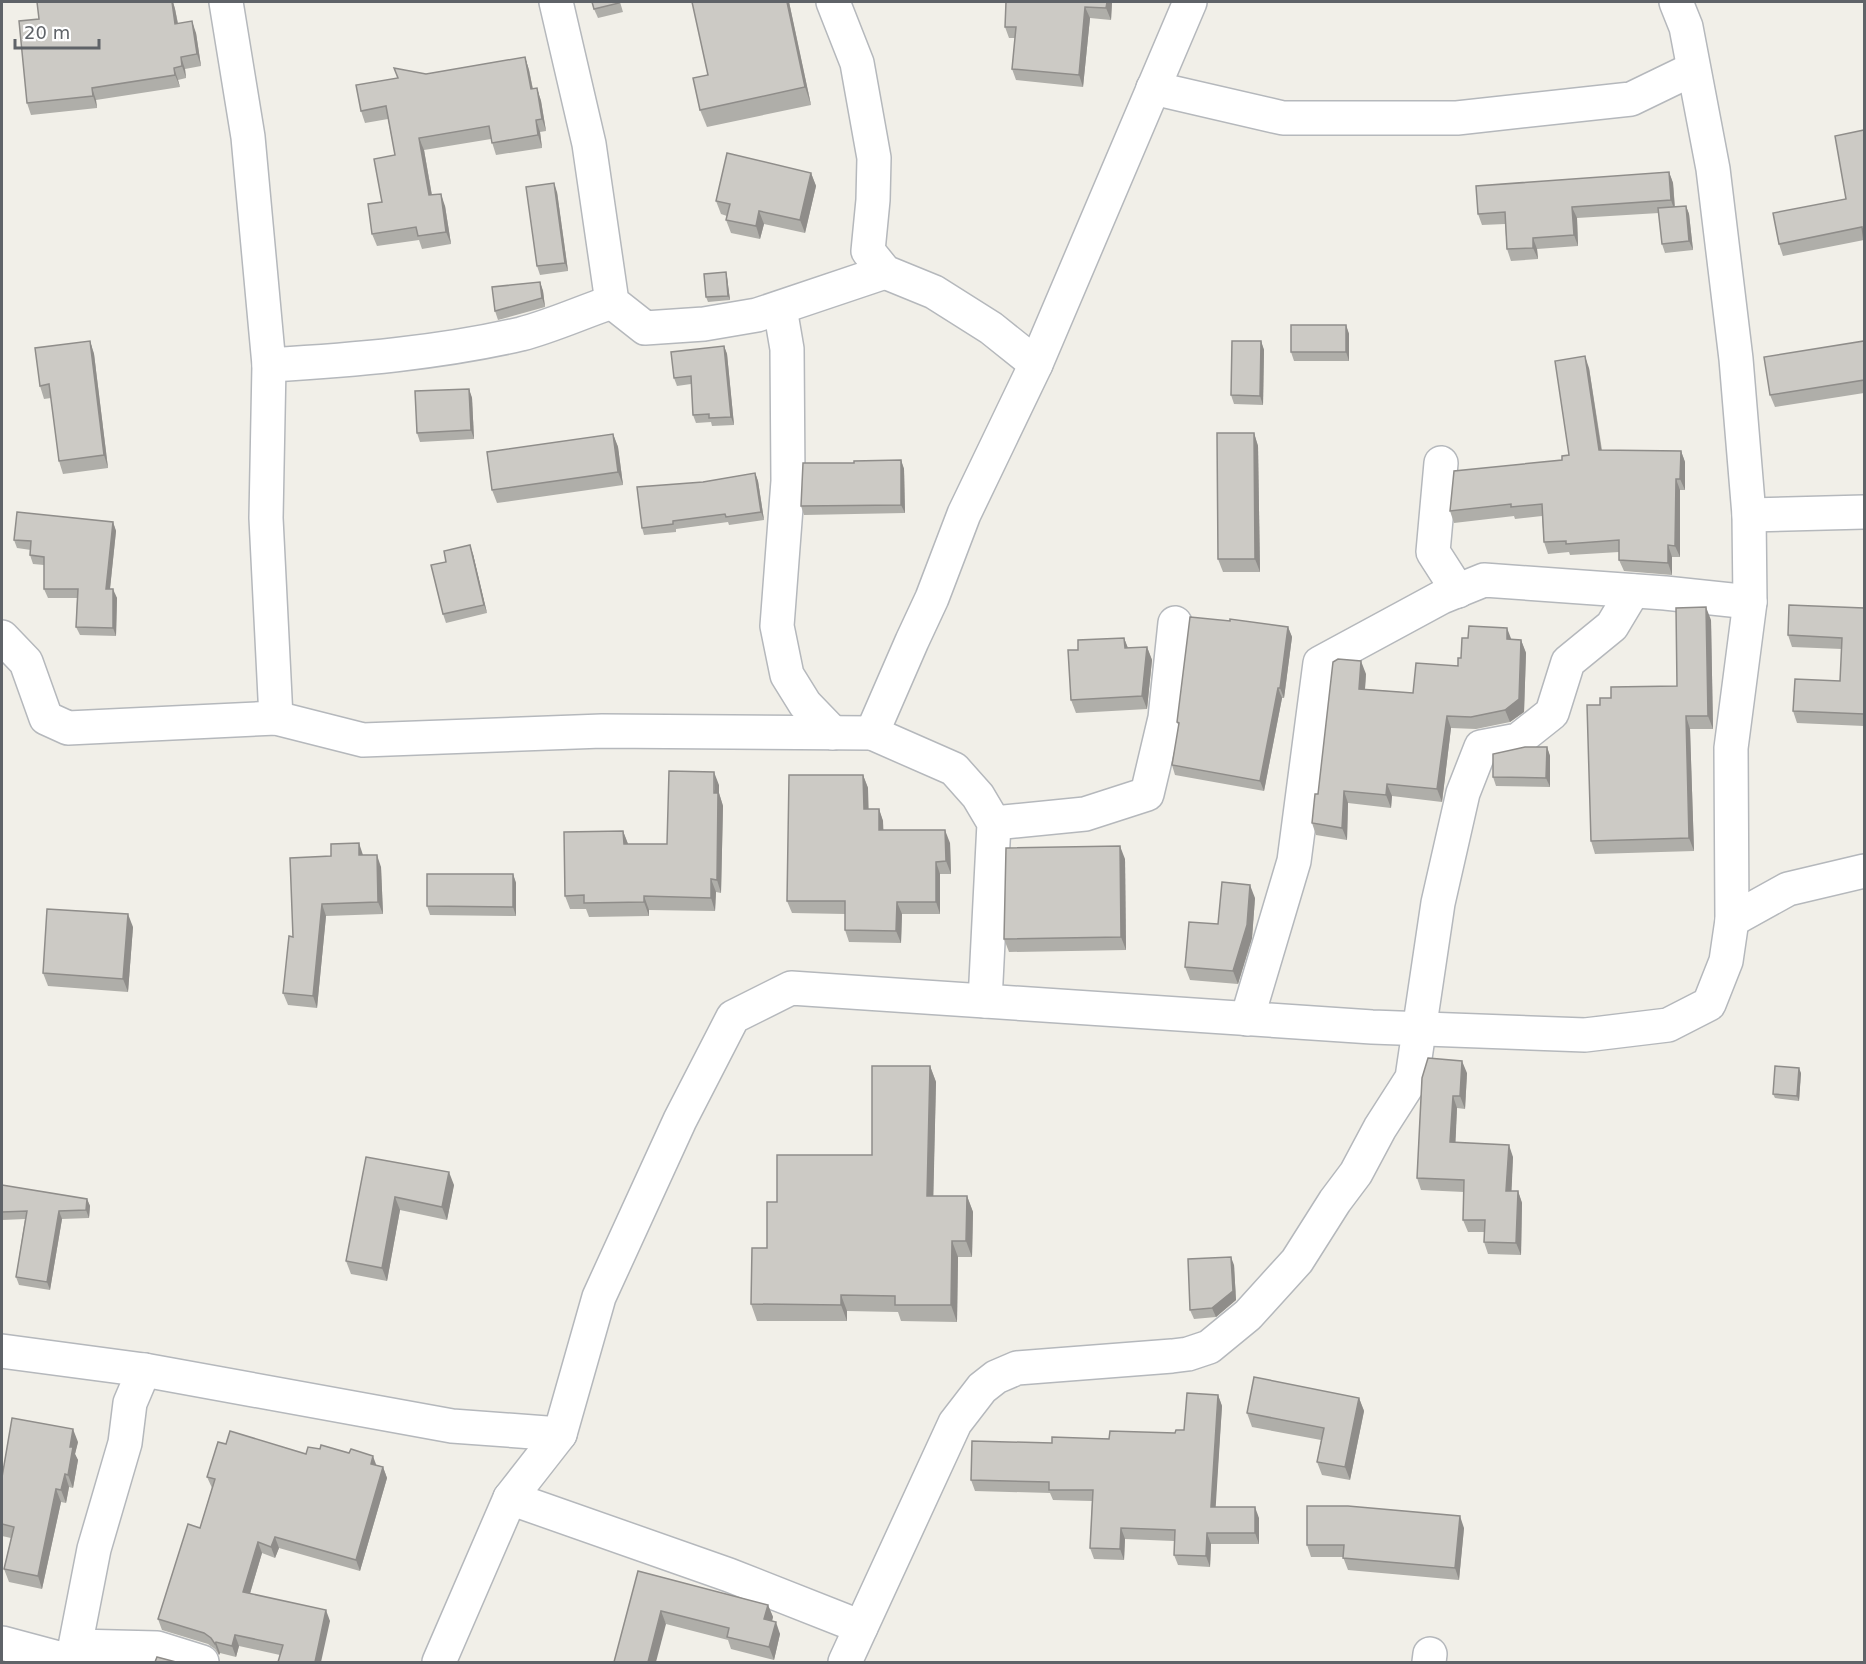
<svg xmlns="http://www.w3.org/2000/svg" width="1866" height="1664" viewBox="0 0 1866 1664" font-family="'DejaVu Sans',sans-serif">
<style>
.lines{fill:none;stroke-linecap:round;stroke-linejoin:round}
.minor-casing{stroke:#b5b8bc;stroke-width:36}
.minor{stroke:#fff;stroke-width:33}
.wall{fill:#afaea9}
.shaded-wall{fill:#8f8d8a}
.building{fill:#cccac5;stroke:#8f8d8a;stroke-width:1.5}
</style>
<rect width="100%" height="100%" fill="#f1efe8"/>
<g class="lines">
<defs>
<g id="minor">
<path d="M226,2L248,137L269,365C353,360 439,353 521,334C552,326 582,312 612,302"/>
<polyline points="556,2 589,144 612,302 645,328 704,324 757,315 885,272"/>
<polyline points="833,2 857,63 874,158 873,200 868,251 885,272 934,292 991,328 1036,364"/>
<polyline points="1153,88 1283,118 1457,118 1631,99 1693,69"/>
<polyline points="780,308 787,349 788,481 777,626 787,675 805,704 833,733"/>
<polyline points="269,365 266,518 276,718"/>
<polyline points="1441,463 1433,552 1458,591"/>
<polyline points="1749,515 1864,512"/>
<polyline points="2,637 26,662 46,718 68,728 276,718 363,740 602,731 872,733 912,641 932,598 964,514 1036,364 1190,2"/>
<polyline points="872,733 954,769 978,796 994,823 985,1001"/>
<polyline points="994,823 1085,814 1147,794 1165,718 1175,623"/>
<polyline points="1732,920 1788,889 1864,871"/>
<polyline points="1247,1019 1294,861 1320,663 1442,597 1484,580 1665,593 1750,602"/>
<polyline points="2,1351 144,1370 452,1426 560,1434"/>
<polyline points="510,1498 729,1575 861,1627"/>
<polyline points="2,1643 73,1662"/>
<polyline points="76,1646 157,1648 202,1662"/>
<polyline points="72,1662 94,1549 125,1443 130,1403 144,1370"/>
<polyline points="439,1662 510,1498 560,1434 599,1297 680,1120 733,1017 791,988 1372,1027 1585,1035 1668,1025 1709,1004 1726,961 1732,920 1731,748 1750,602 1749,515 1736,359 1713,169 1686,27 1676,2"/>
<polyline points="845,1662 955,1423 982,1388 996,1377 1017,1368 1172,1356 1188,1354 1209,1347 1248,1315 1297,1261 1335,1201 1356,1173 1380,1128 1412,1078 1438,903 1463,793 1481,747 1518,740 1552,713 1568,662 1612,626 1633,591"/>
<polyline points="1429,1662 1430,1654"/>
</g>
</defs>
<use href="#minor" class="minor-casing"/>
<use href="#minor" class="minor"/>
</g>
<g class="wall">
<polygon points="37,2 173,2 175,9 178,23 196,33 201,66 185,69 186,78 178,80 180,87 96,100 97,108 31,115 27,103 39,19"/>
<polygon points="620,2 623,12 598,18 594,9"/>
<polygon points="789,2 811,105 707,127 700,110 708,75"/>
<polygon points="1006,2 1112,2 1111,20 1090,18 1083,87 1016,80 1012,69 1015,38 1009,38 1005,27"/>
<polygon points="525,57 529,70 533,89 537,88 541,101 546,131 540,132 542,148 496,155 491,139 424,150 432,195 445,206 451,244 422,249 419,240 377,246 372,234 395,155 388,119 365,123 361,111 426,74"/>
<polygon points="1864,130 1864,240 1783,256 1779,244 1846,199"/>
<polygon points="1669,172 1673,183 1675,207 1686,206 1689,214 1693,250 1665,253 1662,244 1659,213 1577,218 1578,246 1537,249 1538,259 1511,261 1507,249 1505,224 1482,225 1478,214"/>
<polygon points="811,173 816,186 805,233 764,224 760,239 731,233 726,220 727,216 721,214 716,201"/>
<polygon points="557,192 568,271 540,275 537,266"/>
<polygon points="726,272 727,277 730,300 708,302 706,297"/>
<polygon points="540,282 543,291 545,307 498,320 495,311"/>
<polygon points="1346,325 1349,334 1349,361 1294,361 1291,352"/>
<polygon points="90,341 94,354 108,468 63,474 59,461 51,398 44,399 40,386"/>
<polygon points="1261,341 1264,350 1263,405 1234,404 1231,395"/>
<polygon points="1864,341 1864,393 1775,407 1770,395"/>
<polygon points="724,346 727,354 734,425 712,426 711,422 696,423 693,415 691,384 677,386 674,378"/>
<polygon points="1589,368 1602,450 1681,451 1685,462 1685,490 1680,490 1680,557 1672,557 1672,575 1624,571 1619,560 1619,552 1570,555 1569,552 1548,554 1544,542 1542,516 1515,519 1514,516 1454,523 1450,511 1562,460 1569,455"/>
<polygon points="469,389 472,398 474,439 420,442 417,433"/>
<polygon points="1254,433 1258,446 1260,572 1223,572 1218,559"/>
<polygon points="613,434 618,447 623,485 497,503 492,490"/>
<polygon points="901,460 904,469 905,513 804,515 801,506 854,463"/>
<polygon points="755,473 758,481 764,520 729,525 728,522 676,529 676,532 644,535 642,528 703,482"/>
<polygon points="113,522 116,531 110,589 117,598 116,636 80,635 76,627 77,598 48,598 44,589 44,565 33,564 30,555 31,550 17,548 14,540"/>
<polygon points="473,554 487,613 446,623 443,614 446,562"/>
<polygon points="1864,608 1864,726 1797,723 1793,711 1840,681 1842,649 1792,647 1788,635"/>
<polygon points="1711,620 1713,729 1690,729 1694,851 1595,854 1591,841 1600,705 1677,686"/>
<polygon points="1288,627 1292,637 1284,698 1282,698 1264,791 1175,775 1172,765 1179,727 1177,722"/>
<polygon points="1124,638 1128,648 1147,647 1152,660 1147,709 1076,713 1071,700 1078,650"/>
<polygon points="1511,640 1521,640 1526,653 1524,712 1510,722 1476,729 1451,728 1442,802 1392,796 1391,808 1348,803 1347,840 1316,835 1312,823 1318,794 1366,674 1365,689 1413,693 1458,666"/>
<polygon points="1547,747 1550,756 1550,787 1496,786 1493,777"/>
<polygon points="863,775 868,788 868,809 879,809 883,821 883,830 950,843 951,874 940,874 940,914 902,914 901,943 849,942 845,930 845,914 792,913 787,901"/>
<polygon points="719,785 719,793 723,806 721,893 716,892 715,911 649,910 649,916 589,917 586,909 570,909 565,896 623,831 628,844 667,844"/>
<polygon points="363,855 381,867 383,914 326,916 317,1008 288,1005 283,993 293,937"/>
<polygon points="1125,859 1126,950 1009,952 1004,939"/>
<polygon points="513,874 516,883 516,916 430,915 427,906"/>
<polygon points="1255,898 1252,938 1238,984 1190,980 1185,967 1218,924"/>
<polygon points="133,927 128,992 48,986 43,973"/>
<polygon points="930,1066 936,1082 933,1196 967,1196 973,1212 972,1257 958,1257 957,1322 901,1321 898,1312 847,1311 847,1321 757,1321 751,1304 767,1248 777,1202 872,1155"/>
<polygon points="1467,1073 1465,1109 1457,1108 1455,1142 1513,1157 1511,1191 1518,1191 1522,1203 1521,1255 1488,1254 1484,1242 1484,1232 1468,1232 1463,1220 1464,1192 1421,1190 1417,1178 1422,1078"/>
<polygon points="1801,1073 1799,1101 1775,1098 1773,1094"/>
<polygon points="366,1157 454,1185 447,1220 400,1210 387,1281 351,1274 346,1261"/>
<polygon points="2,1185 87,1199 90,1206 89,1218 62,1219 50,1290 19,1285 16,1277 25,1219 2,1220"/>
<polygon points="1234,1265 1236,1300 1216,1317 1194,1319 1190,1310"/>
<polygon points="1218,1395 1222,1406 1215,1507 1259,1518 1259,1544 1211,1544 1210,1567 1178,1565 1174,1555 1174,1541 1125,1539 1124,1560 1094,1559 1090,1548 1092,1501 1053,1500 1050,1493 975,1491 971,1480 1052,1443 1175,1433 1184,1430"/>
<polygon points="1359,1398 1364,1411 1350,1480 1322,1475 1317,1462 1321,1440 1252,1427 1247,1413"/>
<polygon points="78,1442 75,1454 78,1460 73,1488 69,1487 66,1503 61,1502 42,1589 9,1582 4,1569 11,1538 2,1536 2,1477"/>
<polygon points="226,1444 306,1454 377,1465 383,1467 387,1478 360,1571 279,1548 275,1558 262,1553 250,1594 330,1621 280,1655 239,1646 236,1657 220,1653 219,1655 215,1649 208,1644 162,1630 158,1619 200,1528 212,1488 207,1477"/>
<polygon points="1464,1528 1459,1580 1348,1570 1343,1557 1311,1557 1307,1545"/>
<polygon points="638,1571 768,1605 773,1617 772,1621 780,1634 774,1660 731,1649 728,1640 666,1624"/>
</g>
<g class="shaded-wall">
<polygon points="172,2 173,2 175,9 180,36 175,24"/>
<polygon points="787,2 789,2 811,105 805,87"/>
<polygon points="1107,2 1112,2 1111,20 1106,8"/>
<polygon points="1085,7 1090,18 1083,87 1079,75"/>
<polygon points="192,21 196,33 201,66 197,54"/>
<polygon points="181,57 185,69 186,78 182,66"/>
<polygon points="525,57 529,70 535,101 531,89"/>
<polygon points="174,68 178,80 180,87 175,75"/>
<polygon points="92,88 96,100 97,108 93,96"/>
<polygon points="537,88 541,101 546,131 542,119"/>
<polygon points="536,120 540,132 542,148 538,135"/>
<polygon points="419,138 424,150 434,208 429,195"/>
<polygon points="1669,172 1673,183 1675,212 1671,200"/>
<polygon points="811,173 816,186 805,233 800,220"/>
<polygon points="554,183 557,192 568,271 565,263"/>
<polygon points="441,194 445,206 451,244 446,232"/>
<polygon points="1686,206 1689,214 1693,250 1689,241"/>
<polygon points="1572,207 1577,218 1578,246 1574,235"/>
<polygon points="759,211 764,224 760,239 756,226"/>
<polygon points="1533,238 1537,249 1538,259 1533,248"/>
<polygon points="726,272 727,277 730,300 728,296"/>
<polygon points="540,282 543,291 545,307 542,298"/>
<polygon points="1346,325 1349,334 1349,361 1346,352"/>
<polygon points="90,341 94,354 108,468 104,455"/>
<polygon points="1261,341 1264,350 1263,405 1260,396"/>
<polygon points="724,346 727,354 734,425 731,417"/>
<polygon points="1585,356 1589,368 1603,461 1599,450"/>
<polygon points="469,389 472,398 474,439 471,430"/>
<polygon points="1254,433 1258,446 1260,572 1255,559"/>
<polygon points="613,434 618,447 623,485 618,472"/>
<polygon points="1681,451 1685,462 1685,490 1680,479"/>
<polygon points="901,460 904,469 905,513 901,505"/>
<polygon points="755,473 758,481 764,520 761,512"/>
<polygon points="1676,479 1680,490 1680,557 1675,546"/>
<polygon points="113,522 116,531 109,598 106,589"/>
<polygon points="470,545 473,554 487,613 484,605"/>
<polygon points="1668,545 1672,557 1672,575 1668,563"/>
<polygon points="113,589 117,598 116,636 113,628"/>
<polygon points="1706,607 1711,620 1713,729 1708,716"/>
<polygon points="1288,627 1292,637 1284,698 1280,688"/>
<polygon points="1507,628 1512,641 1507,639"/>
<polygon points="1124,638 1129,651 1125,648"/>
<polygon points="1521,640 1526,653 1524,712 1510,722 1505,710"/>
<polygon points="1147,647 1152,660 1147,709 1142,696"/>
<polygon points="1361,661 1366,674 1364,701 1359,689"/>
<polygon points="1278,688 1282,698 1264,791 1260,781"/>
<polygon points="1447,716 1451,728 1442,802 1437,789"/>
<polygon points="1686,716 1690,729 1694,851 1689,838"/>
<polygon points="1547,747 1550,756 1550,787 1546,778"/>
<polygon points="714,772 719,785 719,793 723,806 721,893 717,880"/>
<polygon points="863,775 868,788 869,821 864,809"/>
<polygon points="1387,784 1392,796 1391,808 1386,795"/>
<polygon points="1344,791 1348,803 1347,840 1342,828"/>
<polygon points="879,809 883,821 884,843 879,830"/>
<polygon points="945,830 950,843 951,874 946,861"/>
<polygon points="623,831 628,844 624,844"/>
<polygon points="359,843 363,855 363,867 359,855"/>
<polygon points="1120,846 1125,859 1126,950 1121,937"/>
<polygon points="377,855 381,867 383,914 378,902"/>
<polygon points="936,862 940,874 940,914 936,902"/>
<polygon points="513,874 516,883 516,916 513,907"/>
<polygon points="711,879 716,892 715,911 711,898"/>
<polygon points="1250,885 1255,898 1252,938 1238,984 1233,971"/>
<polygon points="644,896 649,910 649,916 644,902"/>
<polygon points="897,902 902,914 901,943 896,931"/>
<polygon points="322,904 326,916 317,1008 313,996"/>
<polygon points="128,914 133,927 128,992 123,979"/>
<polygon points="1462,1061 1467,1073 1465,1109 1460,1096"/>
<polygon points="930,1066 936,1082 933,1212 927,1196"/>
<polygon points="1799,1068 1801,1073 1799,1101 1797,1096"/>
<polygon points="1453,1096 1457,1108 1455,1154 1450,1142"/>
<polygon points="1509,1145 1513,1157 1511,1203 1506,1191"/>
<polygon points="449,1172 454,1185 447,1220 442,1207"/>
<polygon points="1518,1191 1522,1203 1521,1255 1516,1243"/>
<polygon points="967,1196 973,1212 972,1257 966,1241"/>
<polygon points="395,1197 400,1210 387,1281 382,1268"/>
<polygon points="87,1199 90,1206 89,1218 86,1210"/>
<polygon points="59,1211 62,1219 50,1290 47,1282"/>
<polygon points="952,1241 958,1257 957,1322 951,1305"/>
<polygon points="1231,1257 1234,1265 1236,1300 1216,1317 1212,1308"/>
<polygon points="841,1295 847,1311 847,1321 841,1305"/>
<polygon points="1218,1395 1222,1406 1215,1518 1211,1507"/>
<polygon points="1359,1398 1364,1411 1350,1480 1345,1467"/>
<polygon points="73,1429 78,1442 75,1454 78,1460 73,1488 68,1475 70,1447"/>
<polygon points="373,1456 377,1467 371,1464"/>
<polygon points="383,1467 387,1478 360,1571 356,1560"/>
<polygon points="65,1474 69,1487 66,1503 61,1490"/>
<polygon points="56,1489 61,1502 42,1589 38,1576"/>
<polygon points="1255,1507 1259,1518 1259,1544 1255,1533"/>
<polygon points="1460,1516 1464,1528 1459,1580 1455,1568"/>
<polygon points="1121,1528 1125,1539 1124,1560 1120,1549"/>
<polygon points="1207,1533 1211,1544 1210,1567 1206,1556"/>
<polygon points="275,1537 279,1548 275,1558 271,1547"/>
<polygon points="258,1542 262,1553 247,1603 243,1592"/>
<polygon points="768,1605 773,1617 769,1632 764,1619"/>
<polygon points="326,1610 330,1621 321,1662 315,1662"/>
<polygon points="661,1611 666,1624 656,1662 648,1662"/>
<polygon points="776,1622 780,1634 774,1660 769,1647"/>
<polygon points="235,1635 239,1646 236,1657 232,1646"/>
<polygon points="216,1642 220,1653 219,1655 215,1644"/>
</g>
<g class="building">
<polygon points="37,2 172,2 175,24 192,21 197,54 181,57 182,66 174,68 175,75 92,88 93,96 27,103 19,21 39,19"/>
<polygon points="592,2 619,2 619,3 594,9"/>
<polygon points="692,2 787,2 805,87 700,110 693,78 708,75"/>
<polygon points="1006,2 1107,2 1106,8 1085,7 1079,75 1012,69 1016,27 1005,27"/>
<polygon points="525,57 531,89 537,88 542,119 536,120 538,135 492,143 489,126 419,138 429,195 441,194 446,232 418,236 416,227 372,234 368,204 382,202 374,159 395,155 386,106 361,111 356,85 398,78 394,68 426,74"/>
<polygon points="1864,130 1864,240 1862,227 1779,244 1773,213 1846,199 1835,136"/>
<polygon points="727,153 811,173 800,220 759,211 756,226 726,220 730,204 716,201"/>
<polygon points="1669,172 1671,200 1572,207 1574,235 1533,238 1533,248 1507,249 1505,212 1478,214 1476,186"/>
<polygon points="554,183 565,263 537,266 526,187"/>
<polygon points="1686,206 1689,241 1662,244 1658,208"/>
<polygon points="726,272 728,296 706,297 704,274"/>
<polygon points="540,282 542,298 495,311 492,287"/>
<rect x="1291" y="325" width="55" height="27"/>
<polygon points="90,341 104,455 59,461 49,384 40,386 35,348"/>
<polygon points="1232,341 1261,341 1260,396 1231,395"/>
<polygon points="1864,341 1864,380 1770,395 1764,357"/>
<polygon points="724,346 731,417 709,418 709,414 693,415 691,376 674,378 671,352"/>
<polygon points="1585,356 1599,450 1681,451 1680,479 1676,479 1675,546 1668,545 1668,563 1619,560 1619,540 1566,544 1566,541 1544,542 1542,504 1511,507 1511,504 1450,511 1454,471 1562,460 1562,456 1569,455 1555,361"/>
<polygon points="469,389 471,430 417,433 415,391"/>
<polygon points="1217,433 1254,433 1255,559 1218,559"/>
<polygon points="613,434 618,472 492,490 487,452"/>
<polygon points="901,460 901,505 801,506 803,463 854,463 854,461"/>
<polygon points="755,473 761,512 726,517 725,514 673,521 673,524 642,528 637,487 703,482"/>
<polygon points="17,512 113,522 106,589 113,589 113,628 76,627 78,589 44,589 44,557 30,555 31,541 14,540"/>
<polygon points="470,545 484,605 443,614 431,565 446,562 444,551"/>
<polygon points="1789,605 1864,608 1864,714 1793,711 1795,679 1840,681 1842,638 1788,635"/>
<polygon points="1706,607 1708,716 1686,716 1689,838 1591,841 1587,705 1600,705 1600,698 1611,698 1611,687 1677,686 1676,608"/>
<polygon points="1190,617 1230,621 1230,619 1288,627 1280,688 1278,688 1260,781 1172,765 1179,723 1177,722"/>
<polygon points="1469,626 1507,628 1507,639 1521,640 1519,699 1505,710 1471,717 1447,716 1437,789 1387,784 1386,795 1344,791 1342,828 1312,823 1315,794 1318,794 1333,662 1338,659 1361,661 1359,689 1413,693 1416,663 1458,666 1458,658 1461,658 1462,638 1468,638"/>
<polygon points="1124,638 1125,648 1147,647 1142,696 1071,700 1068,650 1078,650 1078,640"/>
<polygon points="1525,747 1547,747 1546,778 1493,777 1493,754"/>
<polygon points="669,771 714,772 714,793 718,793 717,880 711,879 711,898 644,896 644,902 584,903 584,895 565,896 564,832 623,831 624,844 667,844"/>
<polygon points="789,775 863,775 864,809 879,809 879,830 945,830 946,861 936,862 936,902 897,902 896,931 845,930 845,901 787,901"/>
<polygon points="359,843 359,855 377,855 378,902 322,904 313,996 283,993 289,936 293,937 290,858 331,856 331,844"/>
<polygon points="1120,846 1121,937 1004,939 1006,848"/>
<polygon points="427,874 513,874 513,907 427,906"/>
<polygon points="1222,882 1250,885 1247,925 1233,971 1185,967 1189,922 1218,924"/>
<polygon points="47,909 128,914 123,979 43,973"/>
<polygon points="1428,1058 1462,1061 1460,1096 1453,1096 1450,1142 1509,1145 1506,1191 1518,1191 1516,1243 1484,1242 1485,1220 1463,1220 1464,1180 1417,1178 1422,1078"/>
<polygon points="872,1066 930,1066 927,1196 967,1196 966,1241 952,1241 951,1305 895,1305 895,1296 841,1295 841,1305 751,1304 752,1248 767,1248 767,1202 777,1202 777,1155 872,1155"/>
<polygon points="1775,1066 1799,1068 1797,1096 1773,1094"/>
<polygon points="366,1157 449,1172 442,1207 395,1197 382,1268 346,1261"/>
<polygon points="2,1185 87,1199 86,1210 59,1211 47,1282 16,1277 27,1211 2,1212"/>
<polygon points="1231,1257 1233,1291 1212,1308 1190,1310 1188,1259"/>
<polygon points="1254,1377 1359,1398 1345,1467 1317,1462 1324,1428 1247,1413"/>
<polygon points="1187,1393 1218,1395 1211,1507 1255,1507 1255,1533 1207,1533 1206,1556 1174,1555 1175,1530 1121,1528 1120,1549 1090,1548 1093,1490 1049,1490 1049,1482 971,1480 972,1441 1052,1443 1052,1437 1109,1439 1110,1431 1175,1433 1176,1430 1184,1430"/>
<polygon points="12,1418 73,1429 70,1447 73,1447 68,1475 65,1474 61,1490 56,1489 38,1576 4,1569 14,1527 2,1524 2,1477"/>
<polygon points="230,1431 306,1454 308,1447 320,1449 321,1445 349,1453 351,1449 373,1456 371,1464 383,1467 356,1560 275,1537 271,1547 258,1542 243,1592 326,1610 315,1662 278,1662 283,1645 235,1635 232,1646 216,1642 215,1644 211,1638 204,1633 158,1619 188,1524 200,1528 215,1479 207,1477 218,1442 226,1444"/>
<polygon points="1307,1506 1348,1506 1460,1516 1455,1568 1343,1558 1344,1545 1307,1545"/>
<polygon points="638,1571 768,1605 764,1619 776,1622 769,1647 727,1637 729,1628 661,1611 648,1662 614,1662"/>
<polygon points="157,1657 176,1662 155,1662"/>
</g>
<rect width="1866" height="1664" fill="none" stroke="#5f6368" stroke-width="6"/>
<path d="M15 39v9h84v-9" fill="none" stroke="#5f6368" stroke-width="3"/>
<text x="24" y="39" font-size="18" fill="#5f6368" stroke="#ffffff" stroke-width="4.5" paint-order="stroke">20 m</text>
</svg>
